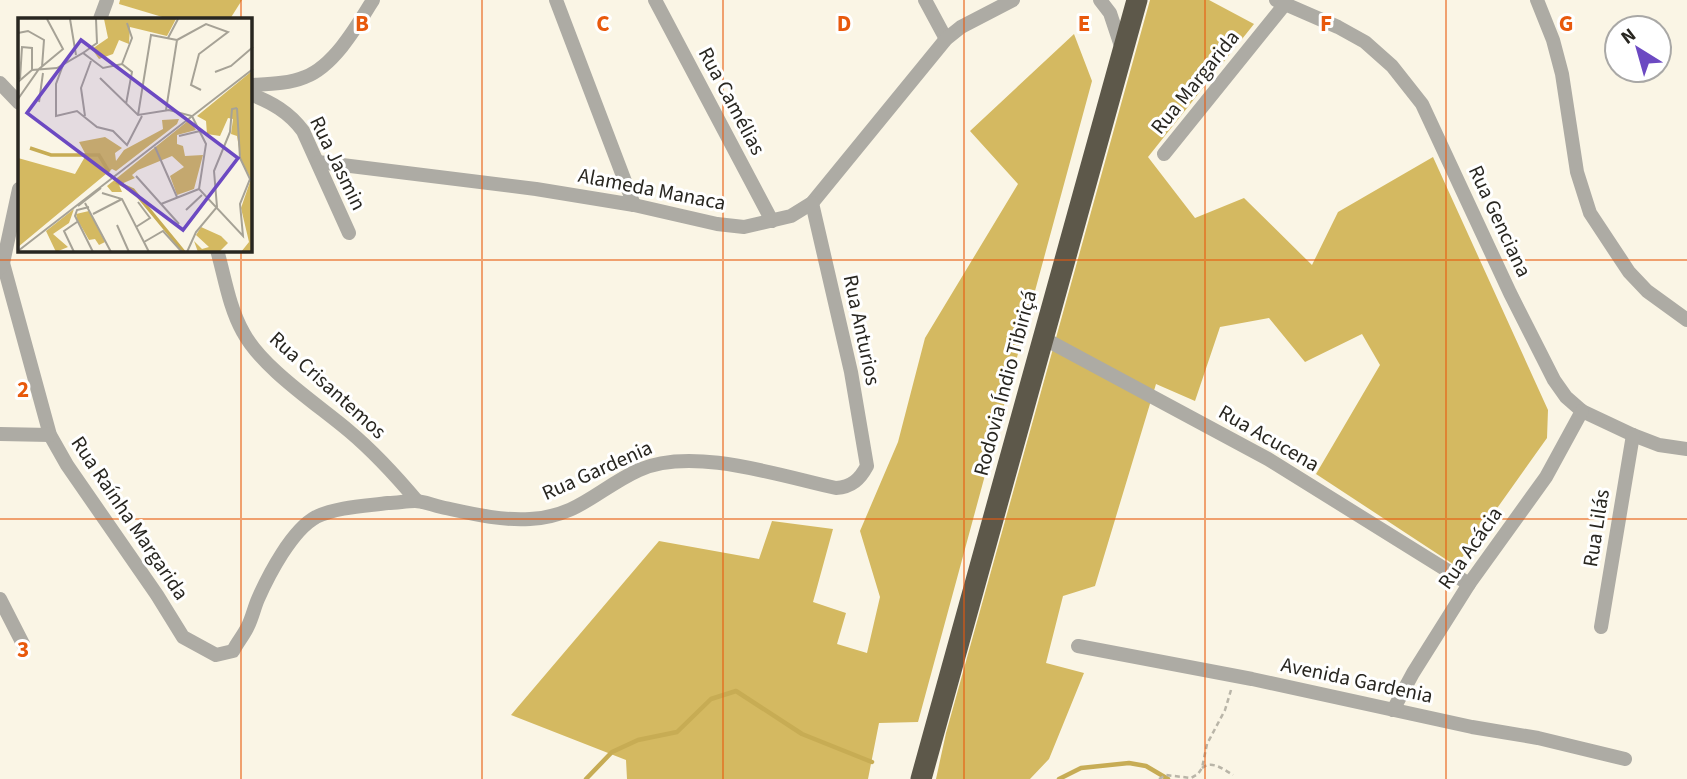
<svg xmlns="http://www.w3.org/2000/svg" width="1687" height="779" viewBox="0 0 1687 779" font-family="'Source Sans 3',sans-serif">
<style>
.forest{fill:#d4b961}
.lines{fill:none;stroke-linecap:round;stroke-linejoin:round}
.stream{stroke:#c7ac54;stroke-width:4.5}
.path{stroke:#b9b5a8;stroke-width:2.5;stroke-dasharray:5 3.5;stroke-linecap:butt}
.minor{stroke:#adaba4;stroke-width:14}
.highway{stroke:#5d584a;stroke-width:21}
.grid{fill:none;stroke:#e8590c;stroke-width:2;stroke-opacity:0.55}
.labels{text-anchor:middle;stroke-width:6;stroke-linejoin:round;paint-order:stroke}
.street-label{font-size:21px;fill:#282620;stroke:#fff}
.inset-river{fill:none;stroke:#c7ac54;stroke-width:3.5}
.inset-road{fill:none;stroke:#a6a296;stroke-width:2}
.view{fill:#6c49c2;fill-opacity:0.15;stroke:#6c49c2;stroke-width:3.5}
.inset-edge{fill:none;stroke:#282620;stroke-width:3.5}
.grid-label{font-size:23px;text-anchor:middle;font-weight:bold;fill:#e8590c;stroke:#fff;stroke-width:6;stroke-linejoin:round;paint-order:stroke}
</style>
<rect width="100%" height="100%" fill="#faf5e5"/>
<g class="forest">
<polygon points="120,0 242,0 230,19 169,19 119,4"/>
<polygon points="1150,0 1209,0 1254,24 1148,157 1195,218 1244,198 1312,265 1338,212 1433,157 1548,410 1547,438 1456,566 1316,474 1380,365 1362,334 1305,362 1269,318 1220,327 1195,401 1156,384 1095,586 1063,596 1046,663 1084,673 1049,759 1030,779 936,779 946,733"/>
<polygon points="1074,34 1092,81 918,722 879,723 868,779 627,779 626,760 511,715 659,541 759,559 772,521 833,529 813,602 846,613 837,644 867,653 880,597 860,531 898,442 925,338 1018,184 970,131"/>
</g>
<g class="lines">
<g class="stream">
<polyline points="586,779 612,752 638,740 677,732 711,699 736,691 802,734 872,762"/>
<polyline points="1059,779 1081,768 1129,763 1146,766 1168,779"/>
</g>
<g class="path">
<path d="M1202,768C1212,760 1223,769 1233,775"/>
<polyline points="1159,779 1166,775 1191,778 1198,774 1202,768 1207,744 1225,710 1231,690"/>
</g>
<g class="minor">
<polyline points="556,0 634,205"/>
<polyline points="655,0 772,221"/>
<polyline points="925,0 946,39"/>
<polyline points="1100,0 1110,13 1122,49"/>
<polyline points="1276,0 1338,27 1365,42 1392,66 1422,104 1510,293 1554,380 1566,397 1582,411 1633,435 1659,445 1687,449"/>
<polyline points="1537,0 1553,40 1562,74 1577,172 1590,213 1629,272 1647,291 1687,320"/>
<polyline points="100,19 107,0"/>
<polyline points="0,83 19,103"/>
<path d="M250,85C268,84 288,84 305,77C334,66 357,26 373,0"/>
<path d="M250,94C271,102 289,112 303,131L349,233"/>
<polyline points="1164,154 1285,4"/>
<polyline points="318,162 536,189 634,205 717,224 744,227 791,216 812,203 946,39 961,27 1013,0"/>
<path d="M217,250C225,278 229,307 243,332C262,368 317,404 349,431C374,452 396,476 417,501"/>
<path d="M3,263L50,435L67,465L157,595L183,637L216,655L233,651C237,643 243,636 247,628C252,619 254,608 258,599C269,574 292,530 316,517C337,507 365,506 388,503C397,503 406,501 415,501C423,501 432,505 441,507C469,513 500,521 530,519C578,517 599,488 639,470C692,446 781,476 836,488C852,487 860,479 867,466L851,372L812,203"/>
<polyline points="0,268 3,263 19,189"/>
<polyline points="1043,338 1268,459 1469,584"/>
<polyline points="0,434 50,435"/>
<polyline points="0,599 23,644"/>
<polyline points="1601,627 1633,435"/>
<polyline points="1078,646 1252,679 1472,727 1538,738 1625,759"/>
<polyline points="1393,710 1413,673 1469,584 1546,477 1582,411"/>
</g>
<polyline class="highway" points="921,779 1137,0"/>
</g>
<path class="grid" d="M241,0V19M482,0V779M723,0V779M964,0V779M1205,0V779M1446,0V779M241,250V779M0,260H1687M0,519H1687"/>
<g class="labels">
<g class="street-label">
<text transform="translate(1195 82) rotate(-51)" y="7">Rua Margarida</text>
<text transform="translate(732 101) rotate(62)" y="7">Rua Camélias</text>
<text transform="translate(338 163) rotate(64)" y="7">Rua Jasmin</text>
<text transform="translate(652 189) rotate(11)" y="7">Alameda Manaca</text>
<text transform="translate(1500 221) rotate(65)" y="7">Rua Genciana</text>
<text transform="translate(862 330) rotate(78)" y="7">Rua Anturios</text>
<text transform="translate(1005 383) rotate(-75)" y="7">Rodovia Índio Tibiriçá</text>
<text transform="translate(328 385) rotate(42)" y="7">Rua Crisantemos</text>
<text transform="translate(1269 438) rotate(30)" y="7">Rua Acucena</text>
<text transform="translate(597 470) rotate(-24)" y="7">Rua Gardenia</text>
<text transform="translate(130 518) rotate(56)" y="7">Rua Raínha Margarida</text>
<text transform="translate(1596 528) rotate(-81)" y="7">Rua Lilás</text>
<text transform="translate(1470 548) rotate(-55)" y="7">Rua Acácia</text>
<text transform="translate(1357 680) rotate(12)" y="7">Avenida Gardenia</text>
</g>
</g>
<g transform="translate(18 18)">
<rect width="234" height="234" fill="#faf5e5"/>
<path d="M86,1H158L149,18L112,9L111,26L101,22L95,36L81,41L74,31L90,20ZM234,53V234H223L231,224L223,190L233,161L223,142L219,118L213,116L215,101L210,100L202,118L189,116L188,103L179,98ZM161,101L159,106L98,153L94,151L0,229V140L57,156L68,137L61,124L87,119L104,130L97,135L98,143L106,132L145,111L144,102ZM171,102L178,112L159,117V126L165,128L167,138L185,137L176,171L159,177L152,158L166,149L154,138L120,152L114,157L117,160L101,167L104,174H94L89,168ZM56,191L51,205L35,216L50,229L38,234L28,213ZM71,193L87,224L81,227L77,221L71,222L59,201L58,196ZM183,209L203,218L210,225L201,234H180L176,223L184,231L191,229L178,217Z" fill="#d4b961"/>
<path class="inset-river" d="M12,130L33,137H81L91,154M98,164L115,172L166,234"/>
<path class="inset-road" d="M52,1L58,37M0,15L10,13L26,22L24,49M150,20L160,1M159,22L188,6L210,14L181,36L173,67L183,72M65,35L79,25L78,1M104,46L114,20L109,5M45,47L38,66V98L59,93L79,109L95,113L109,127L124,98M197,54L213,48L235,29M82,60L120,97L151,92L174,98L188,126L181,171L225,218L222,186L232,161L222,140L219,90M2,61L4,29L14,30V52M0,64L14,52L39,50L65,35L85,50L104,46L114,54L108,86M0,81L21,51L45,31L29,1M21,84L25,55M148,92L159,22M120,97L133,17L159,22M67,98L63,70L73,43M161,118L182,113M137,129L159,179M118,158L161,206M84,175L104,181L131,234M67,185L93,234M143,186L181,171M60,188L83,170M71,189L59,192L57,198L75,234M168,192L184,177M75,196L104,181M99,207L111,234M118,209L132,200L120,184M126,224L145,213L164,234M0,233L235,51M56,234L46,213L59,204M169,234L178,214L199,189L196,153L212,114L214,91L219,90"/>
<path class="view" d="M63,22L220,140L165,212L9,95Z"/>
<rect width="234" height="234" class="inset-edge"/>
</g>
<g class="grid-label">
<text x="362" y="31">B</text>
<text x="603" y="31">C</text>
<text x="844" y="31">D</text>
<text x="1084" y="31">E</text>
<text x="1326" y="31">F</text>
<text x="1566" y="31">G</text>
<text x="23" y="397">2</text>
<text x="23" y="657">3</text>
</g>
<g transform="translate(1638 49) rotate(323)"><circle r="33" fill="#ffffff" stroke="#a9a8a6" stroke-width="2"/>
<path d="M0-5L12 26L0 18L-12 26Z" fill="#6c49c2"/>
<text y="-10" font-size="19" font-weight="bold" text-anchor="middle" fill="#282620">N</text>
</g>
</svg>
